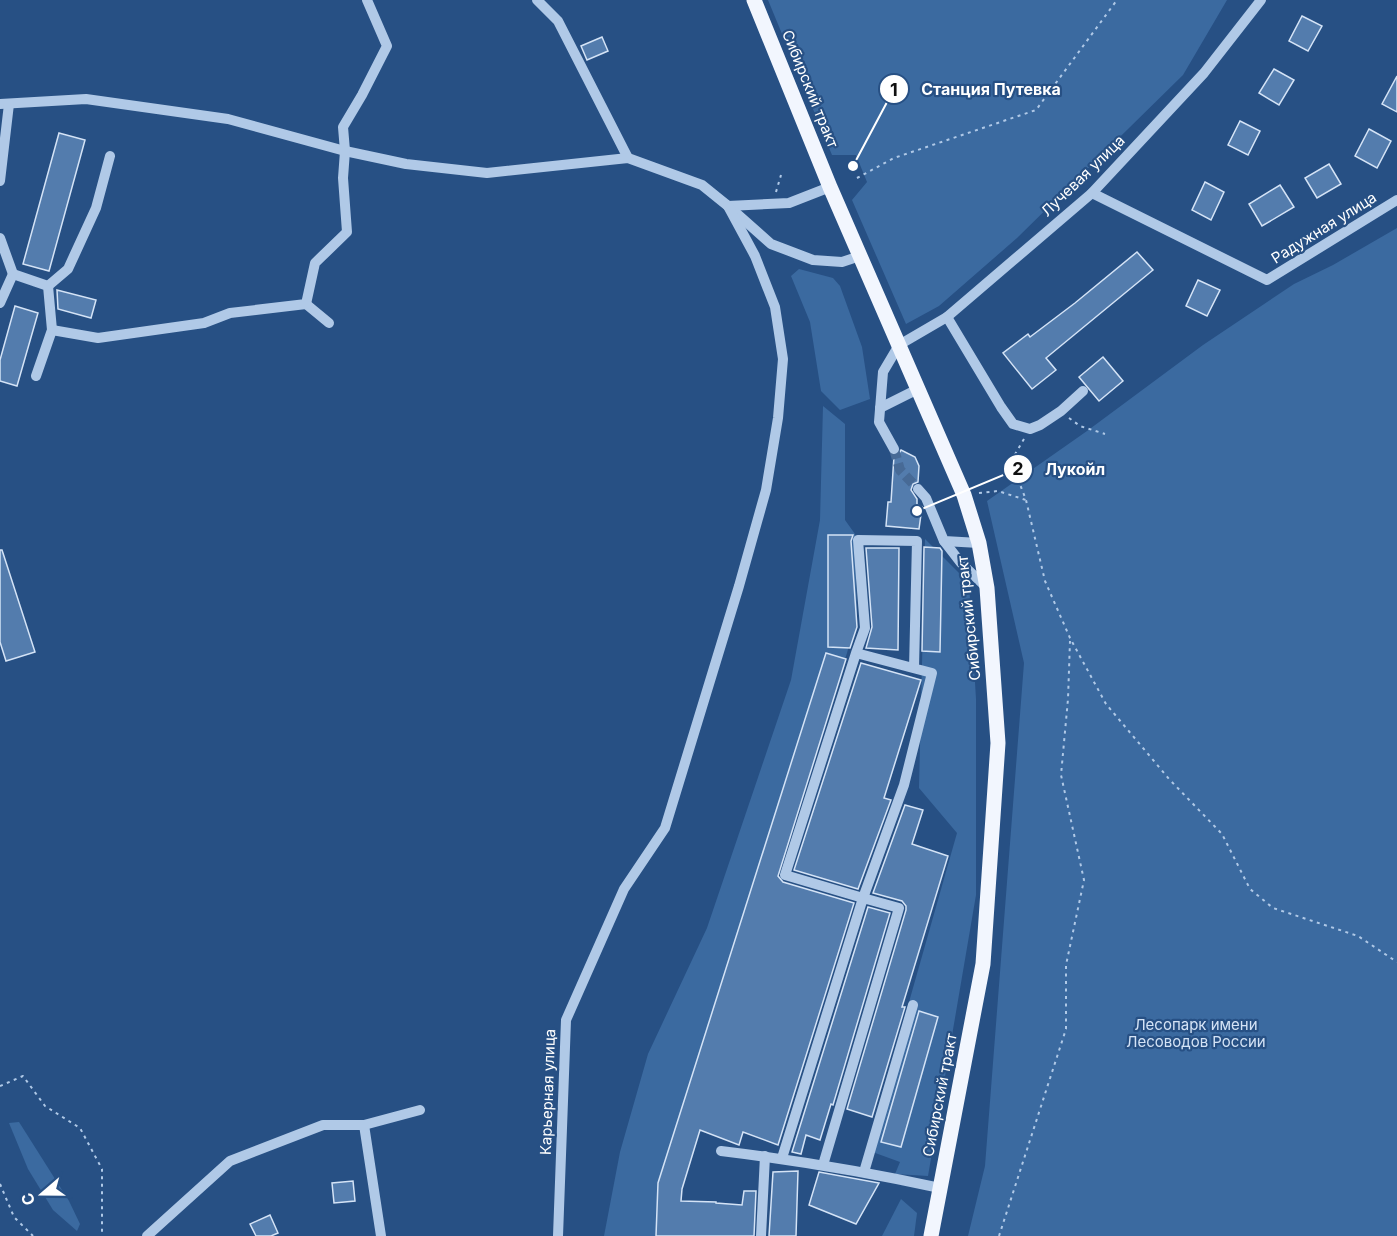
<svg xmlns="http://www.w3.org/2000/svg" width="1397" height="1236" viewBox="0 0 1397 1236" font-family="Inter,sans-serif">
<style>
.green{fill:#3b6aa0}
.building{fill:#537cad;stroke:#d4e3f6;stroke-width:1.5}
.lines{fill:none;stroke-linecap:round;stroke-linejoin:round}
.minor-tunnel{stroke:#476a96;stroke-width:10;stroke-dasharray:10 5;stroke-linecap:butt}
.path{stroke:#b0c9e7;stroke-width:2;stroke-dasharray:3 4.5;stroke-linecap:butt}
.minor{stroke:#b0c9e7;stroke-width:10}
.major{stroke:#f2f6fe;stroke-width:15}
.labels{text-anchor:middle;stroke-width:4.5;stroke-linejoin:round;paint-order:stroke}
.street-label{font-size:15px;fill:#fff;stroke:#275084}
.park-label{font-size:15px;fill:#d4e3f6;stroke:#275084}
.leader{fill:none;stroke:#fff;stroke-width:2}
.callout-dot{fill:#fff;stroke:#275084;stroke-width:2}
.mark-label{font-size:18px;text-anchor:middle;font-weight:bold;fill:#111}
.callout-label{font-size:16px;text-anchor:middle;font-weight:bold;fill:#fff;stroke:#275084;stroke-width:4.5;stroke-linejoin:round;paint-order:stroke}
</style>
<rect width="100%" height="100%" fill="#275084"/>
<g class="green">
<polygon points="768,0 1227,0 1183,75 1017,238 939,306 906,324 852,200 867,182 856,155 832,155"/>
<polygon points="1397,228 1397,1236 968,1236 985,1166 1024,663 987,501 1087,431 1203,345 1294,284 1333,265"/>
<polygon points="799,269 833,278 840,286 862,347 870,399 840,410 821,391 810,322 791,276"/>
<polygon points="823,406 845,424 845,520 855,534 857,614 847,653 660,1236 604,1236 620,1152 648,1054 707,928 791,680 820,520"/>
<polygon points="925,539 969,583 976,699 976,895 928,1176 895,1174 900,1162 867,1150 957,833 919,788"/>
<polygon points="19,1122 69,1201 80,1224 77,1231 53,1210 28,1169 9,1123"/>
<polygon points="901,1199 917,1213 914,1236 882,1236"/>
</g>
<g class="building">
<polygon points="1302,16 1322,26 1308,51 1289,41"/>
<polygon points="602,37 608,51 587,60 581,46"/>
<polygon points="1274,69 1294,80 1279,105 1259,93"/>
<polygon points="1397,76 1397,112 1382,104"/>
<polygon points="1240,121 1260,131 1248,155 1228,145"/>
<polygon points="1369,129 1391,141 1377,168 1355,156"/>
<polygon points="59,133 85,140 49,271 23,264"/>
<polygon points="1329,164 1341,184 1317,198 1305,178"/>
<polygon points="1205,182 1224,192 1211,220 1192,210"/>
<polygon points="1280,185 1294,207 1262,226 1249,204"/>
<polygon points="1137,252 1153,270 1046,358 1056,370 1032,389 1003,353 1028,334 1030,337 1075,303"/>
<polygon points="1198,280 1220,290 1207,316 1186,306"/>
<polygon points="57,290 96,300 91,318 58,309"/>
<polygon points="15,306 38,313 17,386 0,381 0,360"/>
<polygon points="1103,357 1123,381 1099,401 1079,377"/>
<polygon points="901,450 915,457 919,466 918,482 913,484 911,490 917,499 917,505 922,507 919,529 886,526 888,502 891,502 894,456 898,455"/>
<polygon points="828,535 853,535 851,541 857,627 850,648 828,647"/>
<polygon points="924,547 940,548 942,551 940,652 922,651"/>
<polygon points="866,548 899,548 898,650 866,648 872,627"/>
<polygon points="0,550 2,550 35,652 6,661 0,642"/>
<polygon points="826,653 846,659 778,876 783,882 854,903 778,1145 743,1132 739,1145 700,1130 682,1189 681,1201 716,1202 716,1203 742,1205 744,1191 756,1191 754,1236 656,1236 658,1183"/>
<polygon points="861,663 921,680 884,798 891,800 858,889 794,870"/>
<polygon points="905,805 923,810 912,844 948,856 902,1007 905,1007 872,1117 847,1109 906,910 906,906 902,901 873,893"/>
<polygon points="868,907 890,913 833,1105 831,1104 820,1140 806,1135 801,1154 792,1152"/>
<polygon points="919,1011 938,1017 901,1147 881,1142"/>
<polygon points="798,1171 796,1236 769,1236 773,1172"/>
<polygon points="819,1172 879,1183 856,1224 809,1205"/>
<polygon points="353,1181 355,1201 334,1203 332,1183"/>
<polygon points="270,1215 278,1233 271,1236 256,1236 250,1224"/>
</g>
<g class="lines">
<polyline class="minor-tunnel" points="894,449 900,470 918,489"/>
<g class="path">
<polyline points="857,178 894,158 1036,110 1117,0"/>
<polyline points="776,192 781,175"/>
<polyline points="1069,418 1080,426 1105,434"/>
<polyline points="1024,439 1011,461 1026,500 1045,581 1070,638 1106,704 1169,779 1222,834 1250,889 1273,908 1358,936 1397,962"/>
<polyline points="979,493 998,491 1026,500"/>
<polyline points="0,1086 23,1076 45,1106 80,1128 102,1169 102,1236"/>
<polyline points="0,1184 14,1217 33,1236"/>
<polyline points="999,1236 1066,1029 1066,965 1084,880 1061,775 1068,699 1070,641"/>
</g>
<g class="minor">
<polyline points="537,0 558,21 628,158"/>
<polyline points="0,104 86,99 228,119 345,151 406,164 487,173 628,158 702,185 728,206 789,203 830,187"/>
<polyline points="0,181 9,104"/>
<polyline points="1092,193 1267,280 1397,200"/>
<polyline points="735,212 771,244 813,260 842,262 860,256"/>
<polyline points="0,238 13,274"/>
<polyline points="48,286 68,269 96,208 110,156"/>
<polyline points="0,303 13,274 48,286 52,330 36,376"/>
<polyline points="306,304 329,323"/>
<polyline points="947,317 1001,407 1013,424 1030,429 1040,425 1061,411 1083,391"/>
<polyline points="52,330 98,338 204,323 230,313 306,304 315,263 347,232 343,178 345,151 343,127 362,95 387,46 367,0"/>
<polyline points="880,408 918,389"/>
<polyline points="894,449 879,422 883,372 899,345 947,317 1092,193 1204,73 1261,0"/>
<polyline points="918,489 926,498 944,541 979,543"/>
<polyline points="944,541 961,563 986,587"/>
<polyline points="856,653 932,673 904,785 863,898 785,875 856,653 865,628 858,540 917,541 914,668"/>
<polyline points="364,1125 381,1236"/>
<path d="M721,1151C795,1160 867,1172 940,1188"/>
<polyline points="782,1158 863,898 899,908 823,1165"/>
<polyline points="864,1172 913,1005"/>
<polyline points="147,1236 230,1161 323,1125 364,1125 420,1110"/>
<polyline points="558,1236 566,1020 624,889 665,828 739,586 766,490 778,418 783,359 775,307 755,256 728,206"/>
<polyline points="761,1236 765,1156"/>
</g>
<polyline class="major" points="754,0 830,187 964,495 979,543 987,588 998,743 983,964 931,1236"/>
</g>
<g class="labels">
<g class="street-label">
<text transform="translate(810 89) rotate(68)" y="5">Сибирский тракт</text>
<text transform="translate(1083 176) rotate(-44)" y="5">Лучевая улица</text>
<text transform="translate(1324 228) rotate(-32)" y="5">Радужная улица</text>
<text transform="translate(969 618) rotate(-96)" y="5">Сибирский тракт</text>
<text transform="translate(548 1092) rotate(-88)" y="5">Карьерная улица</text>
<text transform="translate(940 1095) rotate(-79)" y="5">Сибирский тракт</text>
</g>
<g class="park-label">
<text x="1196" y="1030">Лесопарк имени<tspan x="1196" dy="17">Лесоводов России</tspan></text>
</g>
</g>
<path class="leader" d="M853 166L894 89M917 511L1018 469"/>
<g class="callout-dot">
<circle cx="853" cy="166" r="6"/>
<circle cx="917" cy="511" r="6"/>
<circle cx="894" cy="89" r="15"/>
<circle cx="1018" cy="469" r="15"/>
</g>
<g class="mark-label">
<text x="894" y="96">1</text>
<text x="1018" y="475">2</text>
</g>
<g class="callout-label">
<text x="991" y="95">Станция Путевка</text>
<text x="1075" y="475">Лукойл</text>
</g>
<g transform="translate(42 1194) rotate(250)" stroke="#275084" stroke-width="4.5" paint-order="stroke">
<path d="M0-4.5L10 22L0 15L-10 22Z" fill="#ffffff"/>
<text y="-9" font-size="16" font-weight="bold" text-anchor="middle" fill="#ffffff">С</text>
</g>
</svg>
